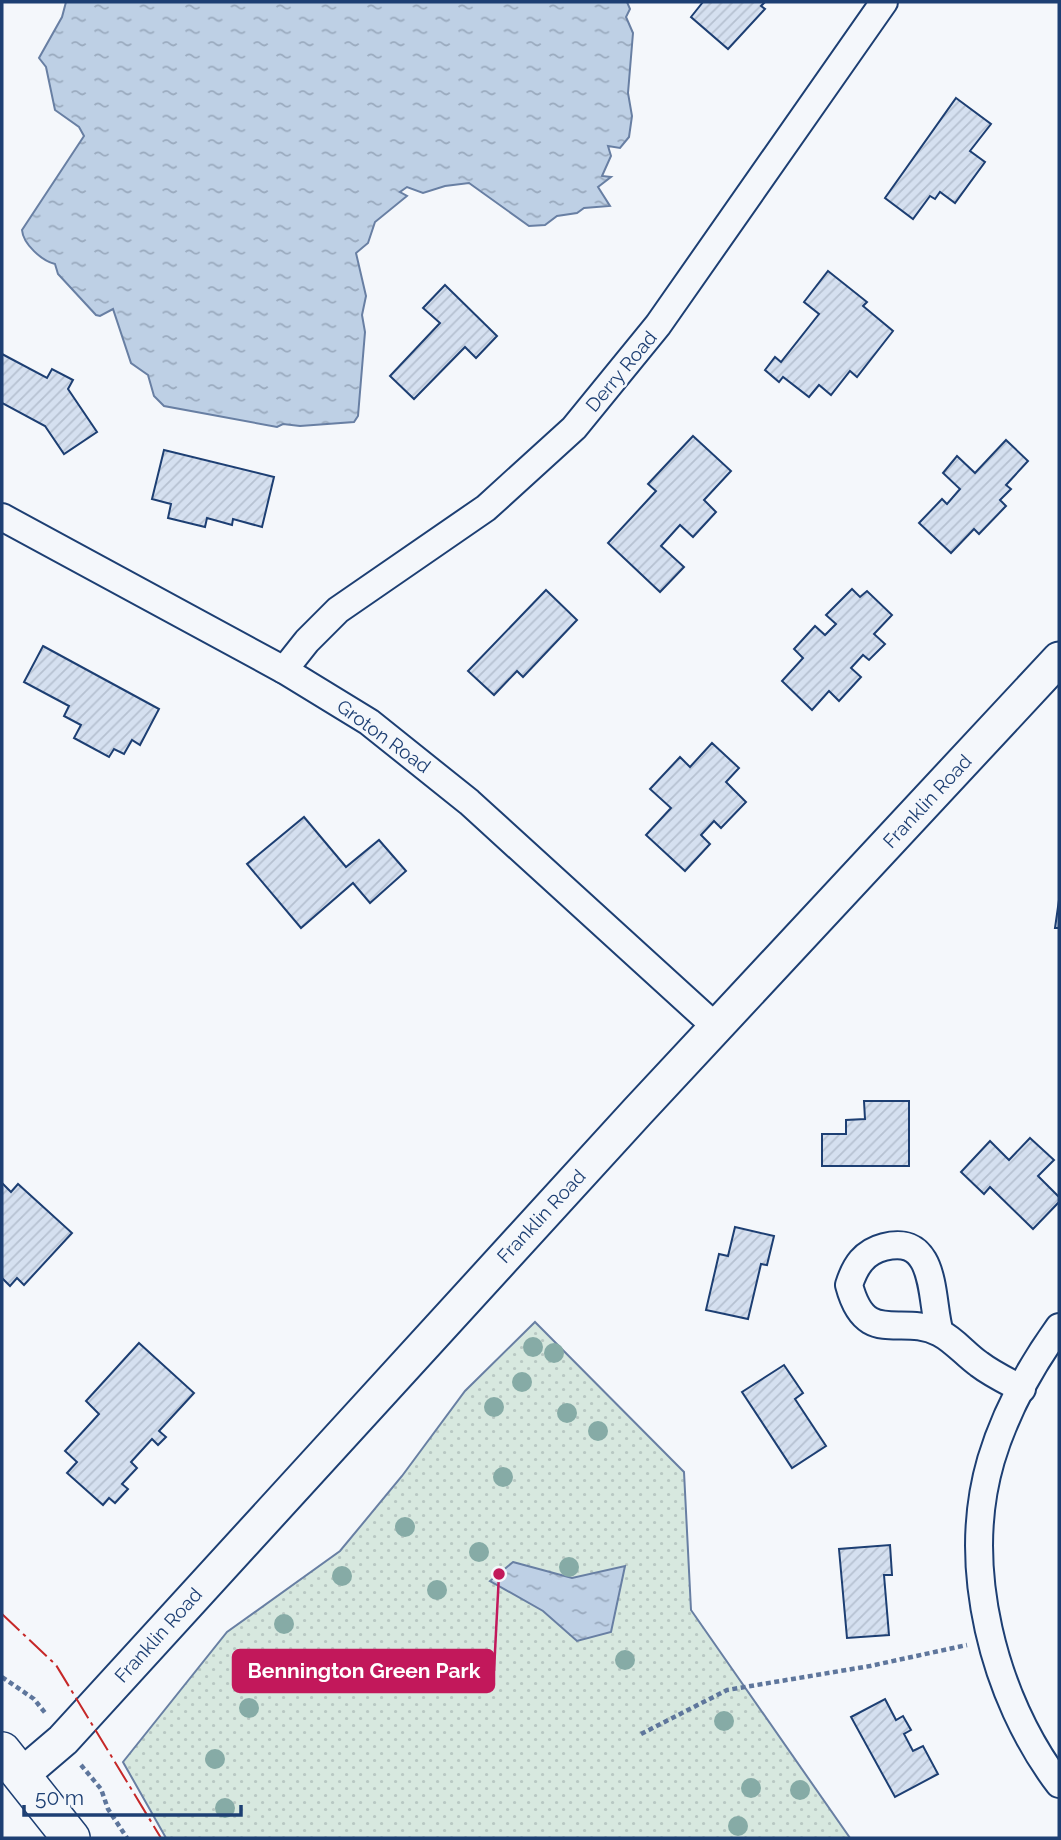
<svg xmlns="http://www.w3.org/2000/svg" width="1061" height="1840" viewBox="0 0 1061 1840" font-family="Raleway,sans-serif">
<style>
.park{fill:url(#park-dots);stroke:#687fa3;stroke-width:2}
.water{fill:url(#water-ripples);stroke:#687fa3;stroke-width:2}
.building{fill:url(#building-hatch);stroke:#1d3f73;stroke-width:2}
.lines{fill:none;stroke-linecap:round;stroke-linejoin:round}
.minor-casing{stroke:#1d3f73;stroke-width:30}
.tertiary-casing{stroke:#1d3f73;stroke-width:37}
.secondary-casing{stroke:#1d3f73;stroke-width:40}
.path{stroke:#5e769c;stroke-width:4.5;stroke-dasharray:5 3.5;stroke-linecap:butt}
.minor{stroke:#f4f7fb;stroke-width:26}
.tertiary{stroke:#f4f7fb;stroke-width:33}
.secondary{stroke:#f4f7fb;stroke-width:37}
.fence{stroke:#1d3f73;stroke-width:2;stroke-dasharray:9 3.5;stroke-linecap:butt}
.power{stroke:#c62828;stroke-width:2;stroke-dasharray:24 5 3.5 5;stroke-linecap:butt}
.tree{fill:#86aba6}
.labels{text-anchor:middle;stroke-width:5;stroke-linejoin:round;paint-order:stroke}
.street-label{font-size:19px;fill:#1d3f73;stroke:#f4f7fb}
.leader{fill:none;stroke:#c2185b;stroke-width:2.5}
.callout-dot{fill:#c2185b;stroke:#f4f7fb;stroke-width:2.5}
.callout{fill:#c2185b;stroke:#c2185b;stroke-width:2.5}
.callout-label{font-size:21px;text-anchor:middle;font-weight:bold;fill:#fff}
</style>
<defs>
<pattern id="park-dots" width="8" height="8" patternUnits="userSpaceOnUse" patternTransform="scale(1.75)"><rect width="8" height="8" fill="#d7e8df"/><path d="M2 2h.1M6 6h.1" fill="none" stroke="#b8c8c3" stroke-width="1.8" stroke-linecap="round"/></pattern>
<pattern id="water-ripples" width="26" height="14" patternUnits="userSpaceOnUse" patternTransform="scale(1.75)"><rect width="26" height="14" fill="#bed0e5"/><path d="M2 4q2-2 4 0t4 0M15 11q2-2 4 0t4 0" fill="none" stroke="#9aaabe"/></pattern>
<pattern id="building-hatch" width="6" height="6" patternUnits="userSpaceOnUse" patternTransform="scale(1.75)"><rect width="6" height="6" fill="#d5e0f0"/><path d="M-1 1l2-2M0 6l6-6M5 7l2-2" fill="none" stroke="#b6c1d1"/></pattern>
</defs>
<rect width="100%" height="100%" fill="#f4f7fb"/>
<polygon class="park" points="535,1322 684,1472 691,1610 850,1838 166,1838 123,1762 227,1632 340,1551 402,1476 465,1391"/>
<g class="water">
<path d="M66,2H627L630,9L626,17L633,33L628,93L632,116L629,137L620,148L608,146L611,156L602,176L611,177L598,187L610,206L584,208L577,213L557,216L545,225L529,226L469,183L445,186L423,193L407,187L400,192L407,196L375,222L368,243L356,253L366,296L362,315L365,332L358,416L354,422L300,426L283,424L277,427L164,406L154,396L148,375L131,363L113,309L100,316L96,315L58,274L55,264C42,261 23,244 22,230L84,136L79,127L55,110L46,67L39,58L62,17Z"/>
<polygon points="513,1562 572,1578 625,1566 611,1632 577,1641 543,1611 490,1581"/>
</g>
<g class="building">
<polygon points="703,2 765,2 761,6 765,9 728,49 691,17"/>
<polygon points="956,98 991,124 970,151 985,162 955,203 940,192 935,199 930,196 913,219 885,198"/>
<polygon points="828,271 867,302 863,306 893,331 857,377 850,371 831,395 819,385 809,397 783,377 779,382 765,370 775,357 781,362 819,314 804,302"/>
<polygon points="445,285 497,336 476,358 465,347 414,399 390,376 440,323 423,308"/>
<polygon points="2,354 47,378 52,369 73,380 68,389 97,432 64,454 45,426 2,403"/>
<polygon points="693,436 731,471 704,500 716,512 693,537 680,525 661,546 684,567 660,592 608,543 656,491 648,484"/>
<polygon points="1006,440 1028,461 1006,485 1011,489 1000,500 1006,506 979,534 974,529 951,553 919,523 942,499 947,504 960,489 943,473 957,456 975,473"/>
<polygon points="164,450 274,477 262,527 233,519 232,525 207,518 205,527 168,518 171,504 152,499"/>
<polygon points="852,589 860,597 867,591 892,615 874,634 885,644 869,660 863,655 851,668 861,677 839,701 829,691 812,710 782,681 803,658 794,649 815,626 825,635 836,624 826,615"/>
<polygon points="546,590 577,620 523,677 517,671 494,695 468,671"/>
<polygon points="43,646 159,709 140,745 132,740 124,754 114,749 109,757 74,738 81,725 64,716 69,706 24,682"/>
<polygon points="712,743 739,768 726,782 746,802 721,828 714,821 701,835 710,844 685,871 646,835 671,808 650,789 680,757 690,767"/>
<polygon points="304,817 346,867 379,840 406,871 370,903 353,883 301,928 247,864"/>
<polygon points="1059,900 1059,928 1055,928"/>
<polygon points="864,1101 909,1101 909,1166 822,1166 822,1134 846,1134 846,1120 865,1119"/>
<polygon points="1030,1138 1054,1160 1038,1176 1059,1197 1059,1202 1033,1229 990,1187 984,1194 961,1172 990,1141 1009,1160"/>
<polygon points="2,1183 11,1192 18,1184 72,1233 24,1285 17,1278 10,1286 2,1278"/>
<polygon points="735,1227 774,1236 767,1265 761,1264 748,1319 706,1310 719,1254 728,1256"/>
<polygon points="139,1343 194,1393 159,1431 166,1437 158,1445 152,1439 131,1462 137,1468 122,1484 128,1489 115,1503 109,1498 103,1505 67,1473 77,1462 65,1451 99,1414 86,1401"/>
<polygon points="784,1365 803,1393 795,1399 826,1446 792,1468 742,1392"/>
<polygon points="890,1545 892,1575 884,1575 889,1635 847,1638 839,1549"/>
<polygon points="885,1699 896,1720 903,1716 911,1730 904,1734 913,1751 923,1746 938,1774 895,1797 851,1717"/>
</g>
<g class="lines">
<defs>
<g id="minor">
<polyline points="2,517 284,670 369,722 469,802 716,1027"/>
<polyline points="284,670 307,641 338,610 486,508 574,428 658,325 884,2"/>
<path d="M1059,1327C1031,1366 1005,1413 991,1460C960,1566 993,1697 1059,1784"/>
<path d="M940,1333C930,1303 939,1233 884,1247C864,1252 855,1266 849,1285C866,1349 901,1312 940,1333C954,1340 966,1355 979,1364C992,1374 1007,1381 1022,1389"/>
</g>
<polyline id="tertiary" points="23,1774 63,1740 638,1111 1059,659"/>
<polyline id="secondary" points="2,1751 71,1838"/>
</defs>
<use href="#minor" class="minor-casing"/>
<use href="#tertiary" class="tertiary-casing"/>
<use href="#secondary" class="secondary-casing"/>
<g class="path">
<polyline points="2,1677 34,1699 46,1714"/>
<polyline points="641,1734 727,1690 870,1666 967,1645"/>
<polyline points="81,1765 101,1789 108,1809 127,1838"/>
</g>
<use href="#minor" class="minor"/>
<use href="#tertiary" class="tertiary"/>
<use href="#secondary" class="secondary"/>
<polyline class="fence" points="444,1838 446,1838"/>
<polyline class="power" points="2,1614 56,1665 161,1838"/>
</g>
<g class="tree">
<circle cx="533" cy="1347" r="10"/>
<circle cx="554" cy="1353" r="10"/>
<circle cx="522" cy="1382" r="10"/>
<circle cx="494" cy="1407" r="10"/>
<circle cx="567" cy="1413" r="10"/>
<circle cx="598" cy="1431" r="10"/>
<circle cx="503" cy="1477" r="10"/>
<circle cx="405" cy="1527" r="10"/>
<circle cx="479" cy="1552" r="10"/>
<circle cx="569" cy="1567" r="10"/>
<circle cx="342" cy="1576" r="10"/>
<circle cx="437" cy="1590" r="10"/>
<circle cx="284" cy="1624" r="10"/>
<circle cx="625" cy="1660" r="10"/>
<circle cx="249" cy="1708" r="10"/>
<circle cx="724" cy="1721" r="10"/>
<circle cx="215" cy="1759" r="10"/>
<circle cx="751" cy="1788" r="10"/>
<circle cx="800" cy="1790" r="10"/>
<circle cx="225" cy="1808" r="10"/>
<circle cx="738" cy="1826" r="10"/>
</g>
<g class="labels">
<g class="street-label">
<text transform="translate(621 371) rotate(-50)" y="7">Derry Road</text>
<text transform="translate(384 736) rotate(36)" y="7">Groton Road</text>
<text transform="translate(927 801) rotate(-47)" y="7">Franklin Road</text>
<text transform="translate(541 1216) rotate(-47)" y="7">Franklin Road</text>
<text transform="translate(158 1635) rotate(-48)" y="7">Franklin Road</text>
</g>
</g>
<path class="leader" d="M499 1574L494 1671"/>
<circle class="callout-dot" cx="499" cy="1574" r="7"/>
<rect class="callout" x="233" y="1650" width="261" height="42" rx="7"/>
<g class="callout-label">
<text x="364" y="1678">Bennington Green Park</text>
</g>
<rect width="1061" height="1840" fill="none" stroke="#1d3f73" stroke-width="7"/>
<path d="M24 1805v10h217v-10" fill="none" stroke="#1d3f73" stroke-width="3.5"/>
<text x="35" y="1805" font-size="21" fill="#1d3f73" stroke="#f4f7fb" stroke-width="5" paint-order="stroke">50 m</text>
</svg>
